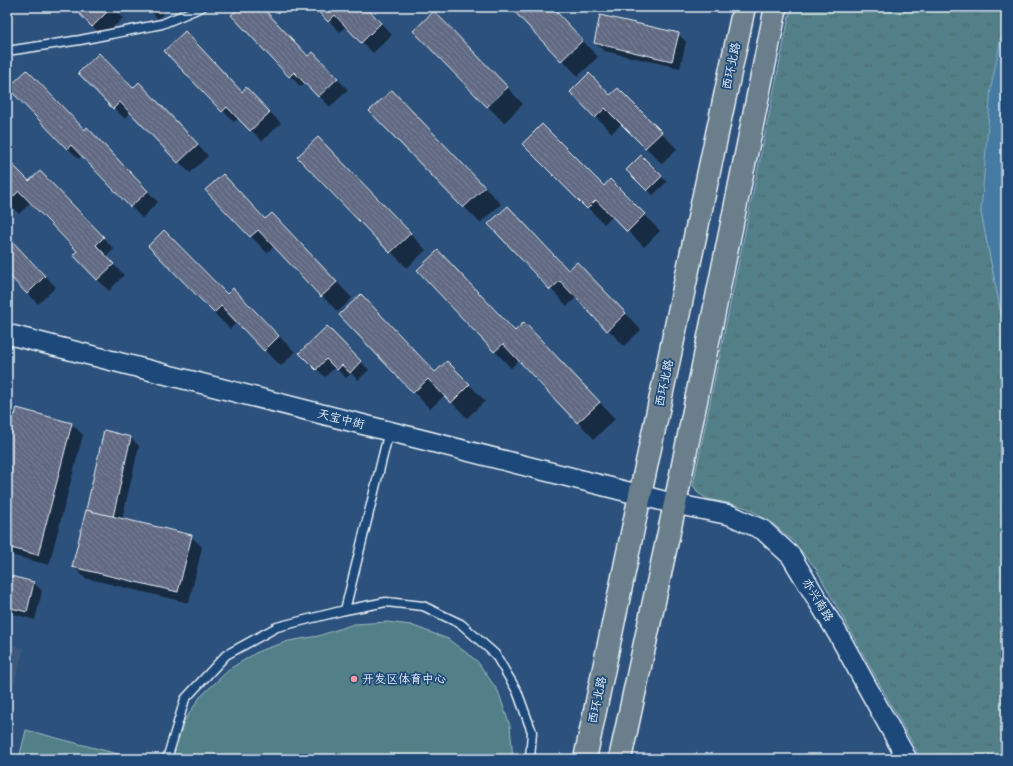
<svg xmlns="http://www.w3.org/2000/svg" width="1013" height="766" viewBox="0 0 1013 766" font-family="Pangolin,'LXGW WenKai TC',sans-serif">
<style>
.built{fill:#3c597e}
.grass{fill:url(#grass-tufts);stroke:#9eb8c0}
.pitch{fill:#538088;stroke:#9eb8c0}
.water{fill:#457aa3;stroke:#86aac5}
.shadow{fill:#0007}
.building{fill:url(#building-back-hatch);stroke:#e8f1f8}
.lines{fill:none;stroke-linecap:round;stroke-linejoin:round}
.service-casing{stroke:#e8f1f8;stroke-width:11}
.tertiary-casing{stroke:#e8f1f8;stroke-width:22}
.primary-casing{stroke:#e8f1f8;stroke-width:25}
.service{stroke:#1f4a7a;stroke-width:8}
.tertiary{stroke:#1f4a7a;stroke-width:19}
.primary{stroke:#6b7e8b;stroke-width:22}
.poi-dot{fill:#ff9aa2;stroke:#1f4a7a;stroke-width:1.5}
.labels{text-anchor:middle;stroke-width:3.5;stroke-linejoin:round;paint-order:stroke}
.street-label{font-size:12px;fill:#e8f1f8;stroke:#1f4a7a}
.poi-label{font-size:12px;fill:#e8f1f8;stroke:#1f4a7a;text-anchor:start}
</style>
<defs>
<pattern id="grass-tufts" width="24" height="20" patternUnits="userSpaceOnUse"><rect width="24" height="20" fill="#538088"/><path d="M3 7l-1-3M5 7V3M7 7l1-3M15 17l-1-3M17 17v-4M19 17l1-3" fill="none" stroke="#4d676c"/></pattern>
<pattern id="building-back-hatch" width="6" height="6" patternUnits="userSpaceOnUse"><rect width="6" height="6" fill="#626b83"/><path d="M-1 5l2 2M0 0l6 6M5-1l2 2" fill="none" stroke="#788195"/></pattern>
</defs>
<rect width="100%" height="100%" fill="#2c517c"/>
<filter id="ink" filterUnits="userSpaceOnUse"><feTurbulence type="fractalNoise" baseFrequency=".025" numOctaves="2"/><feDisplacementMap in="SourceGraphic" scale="8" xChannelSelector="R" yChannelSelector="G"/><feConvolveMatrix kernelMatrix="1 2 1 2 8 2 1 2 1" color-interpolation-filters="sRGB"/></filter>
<g filter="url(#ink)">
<polygon class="built" points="7,644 24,648 7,709"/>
<polygon class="grass" points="791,7 1006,7 981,212 1006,338 1006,759 921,759 816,569 794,542 771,522 747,508 728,503 707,499 698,493 693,485"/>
<g class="pitch">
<polygon points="387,622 411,625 448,639 477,661 498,691 510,726 513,759 170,759 183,723 200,697 231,668 259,651 289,641 318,636 354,624"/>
<polygon points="26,730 137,759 19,759"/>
</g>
<polygon class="water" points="1006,12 1006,338 981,212 991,88"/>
<g class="shadow">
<polygon points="74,7 112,7 123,18 103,37"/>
<polygon points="146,7 170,7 158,19"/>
<polygon points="242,7 261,7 309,57 324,64 348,90 330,107 306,82 301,87 233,15"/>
<polygon points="315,7 365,7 392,35 373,53 346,26 340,32"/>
<polygon points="512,7 551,7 598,57 578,76"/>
<polygon points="683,7 695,7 695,10"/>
<polygon points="451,28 523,104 504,123 415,31"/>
<polygon points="678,34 686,42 680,68 604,51 595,43"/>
<polygon points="165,51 242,93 246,89 281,123 262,141 239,118 234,122"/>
<polygon points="133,89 150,95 208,156 190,173 131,112 125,119 114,108"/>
<polygon points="611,96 635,105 677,149 662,164 622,123 612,133 596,117"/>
<polygon points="408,108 501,204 480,223 371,111"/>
<polygon points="85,131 98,140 158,202 142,218 82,156 79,159 68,148"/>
<polygon points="524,144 604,187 610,180 660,231 644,247 613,216 604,224"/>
<polygon points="334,155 426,250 407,268 299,157"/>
<polygon points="641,156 667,182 653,195 628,170"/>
<polygon points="7,160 29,183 40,172 114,249 106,257 124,275 109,291 74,255 79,251 31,202 19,214 7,202"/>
<polygon points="207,190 239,192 266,220 288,230 352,298 338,312 274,246 267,253"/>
<polygon points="490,224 569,271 593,279 641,330 624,346 577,297 567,306"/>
<polygon points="7,247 23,253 56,287 38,304 7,272"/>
<polygon points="438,251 515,332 540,339 615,419 594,439 519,360 511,368 418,270"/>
<polygon points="227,295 249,306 295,352 281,366 237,322 230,329 214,313"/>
<polygon points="340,315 436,373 463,378 485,401 467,418 445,395 430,409"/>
<polygon points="327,328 369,370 358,380 351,373 346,378 335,367 325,377 301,353"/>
<polygon points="18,409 72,424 83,435 49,565 7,554 7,414 16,416"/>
<polygon points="131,438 139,446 122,520 191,536 202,547 189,603 85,578 74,567"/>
<polygon points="7,576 34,583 42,591 35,620 7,612"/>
</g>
<g class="building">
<polygon points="73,7 112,7 92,27"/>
<polygon points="240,7 262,7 308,56 313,52 338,78 318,97 294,72 289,77 231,15"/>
<polygon points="314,7 366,7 381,23 361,43 335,15 328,22"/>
<polygon points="510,7 552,7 583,40 561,61"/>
<polygon points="434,11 508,87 487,107 413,31"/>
<polygon points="600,15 679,33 672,61 594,43"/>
<polygon points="185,31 242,92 246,87 270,112 250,131 227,107 222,112 164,51"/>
<polygon points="99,53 133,88 139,82 198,144 178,163 120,102 113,109 78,73"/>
<polygon points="27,70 85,130 87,127 148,191 130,207 71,145 67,149 8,88"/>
<polygon points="589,73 610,95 618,88 662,132 645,148 605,108 595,118 570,92"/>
<polygon points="392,90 485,187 463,208 369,111"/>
<polygon points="542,124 604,186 610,179 645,214 627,232 596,200 587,209 522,144"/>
<polygon points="318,137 411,233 390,253 297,157"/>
<polygon points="641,155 662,176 647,191 626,170"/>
<polygon points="7,159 29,181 40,171 104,237 96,245 114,264 97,280 73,255 77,251 19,191 7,203"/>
<polygon points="223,174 265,219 272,213 337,282 321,297 258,230 250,237 205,190"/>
<polygon points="508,206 568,270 577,262 626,313 607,331 560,281 550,290 488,224"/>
<polygon points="164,230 227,294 233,288 279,336 264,351 221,306 214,313 148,246"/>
<polygon points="12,241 45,276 27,294 7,273 7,246"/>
<polygon points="438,250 515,331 524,322 600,402 577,423 503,344 494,352 417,270"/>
<polygon points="361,294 435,372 447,361 470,384 451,403 428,379 413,393 339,315"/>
<polygon points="327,326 361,361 350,373 342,365 337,370 326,359 316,370 299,353"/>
<polygon points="17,408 72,423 38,555 7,547 7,413 15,415"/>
<polygon points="104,430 131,437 113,517 86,510"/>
<polygon points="86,510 192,535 178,592 72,567"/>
<polygon points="7,575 34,582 27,612 7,607"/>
</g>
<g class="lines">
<defs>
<g id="service">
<polyline points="7,51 80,40 162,24 202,7"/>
<polyline points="345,610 386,602 423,606 461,624 495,654 517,691 532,732 530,759"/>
<polyline points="167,759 185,699 226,655 277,627 345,610 389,431"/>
</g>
<polyline id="tertiary" points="7,334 640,495 675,504 730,515 763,530 791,556 838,634 907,759"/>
<g id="primary">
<polyline points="585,759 640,495 744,7"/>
<polyline points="620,759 675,504 776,7"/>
</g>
</defs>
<use href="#service" class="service-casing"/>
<use href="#tertiary" class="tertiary-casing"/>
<use href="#primary" class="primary-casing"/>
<use href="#service" class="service"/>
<use href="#tertiary" class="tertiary"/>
<use href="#primary" class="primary"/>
</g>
</g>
<circle class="poi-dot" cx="354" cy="679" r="4"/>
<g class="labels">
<g class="street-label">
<text transform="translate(731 66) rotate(-78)" y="4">西环北路</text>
<text transform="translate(664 383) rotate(-78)" y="4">西环北路</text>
<text transform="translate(341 419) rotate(14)" y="4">天宝中街</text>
<text transform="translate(818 600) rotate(59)" y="4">亦兴南路</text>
<text transform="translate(597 700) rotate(-78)" y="4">西环北路</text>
</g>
<g class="poi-label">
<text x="362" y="683">开发区体育中心</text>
</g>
</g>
<rect width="1013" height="766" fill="none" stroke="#1f4a7a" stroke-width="24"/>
<rect x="12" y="12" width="989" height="742" fill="none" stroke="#e8f1f8" stroke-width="1.5" filter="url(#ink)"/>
</svg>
